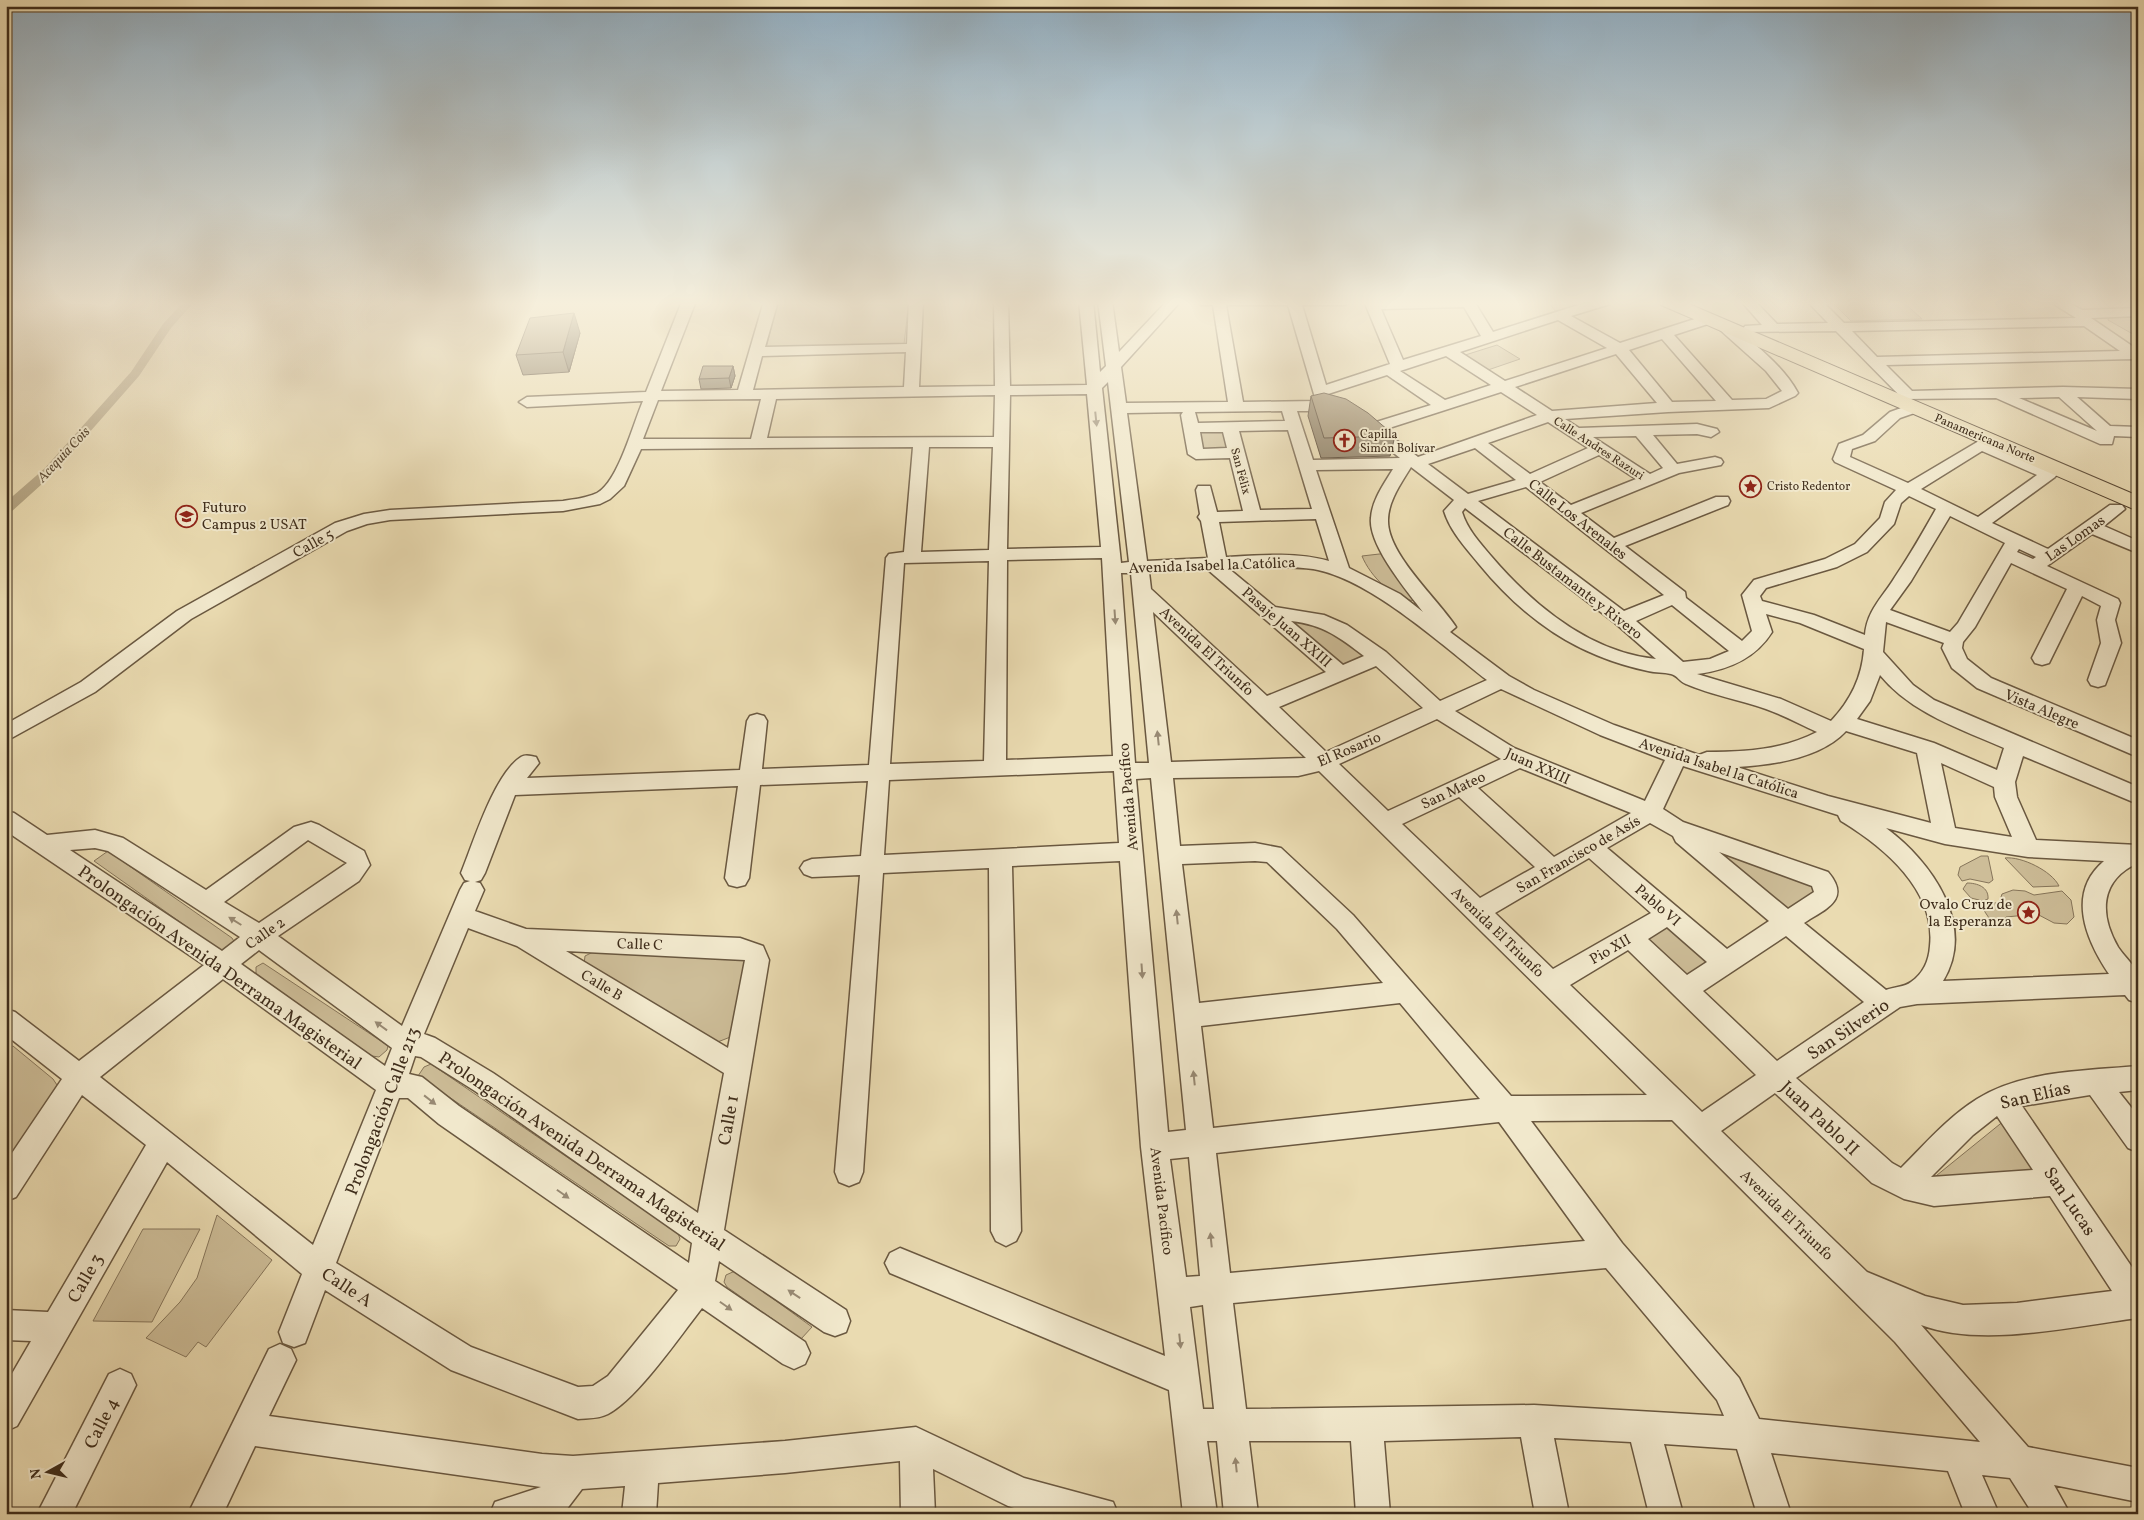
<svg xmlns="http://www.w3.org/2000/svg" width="2144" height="1520" viewBox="0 0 2144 1520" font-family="Vollkorn,serif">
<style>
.green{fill:#cdbd98;stroke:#86755a}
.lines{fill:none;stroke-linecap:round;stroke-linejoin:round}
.canal{fill:#b0a07e;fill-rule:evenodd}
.minor-casing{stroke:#6a5840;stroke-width:3}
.highway-casing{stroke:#3f2d1b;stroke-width:2}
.minor{fill:#f1e8cc;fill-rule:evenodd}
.highway{fill:#eadbb1;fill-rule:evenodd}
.wall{fill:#83745a;stroke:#3f2d1b}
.shaded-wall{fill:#6a5e4a;stroke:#3f2d1b}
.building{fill:#988769;stroke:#3f2d1b}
.oneway{fill:#988a74}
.labels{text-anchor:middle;stroke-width:4;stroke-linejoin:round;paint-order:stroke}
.far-poi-label{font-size:12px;fill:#3f2d1b;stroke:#f1e8cc;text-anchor:start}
.far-street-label{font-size:12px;fill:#3f2d1b;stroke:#f1e8cc}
.far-water-label{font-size:14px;font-style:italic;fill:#5b4a34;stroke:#f1e8cc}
.poi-label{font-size:15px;fill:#3f2d1b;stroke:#f1e8cc;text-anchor:start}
.street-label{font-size:15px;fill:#3f2d1b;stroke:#f1e8cc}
.near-street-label{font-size:18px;fill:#3f2d1b;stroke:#f1e8cc}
</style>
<rect width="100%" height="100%" fill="#eadbb1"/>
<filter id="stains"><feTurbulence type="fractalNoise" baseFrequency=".004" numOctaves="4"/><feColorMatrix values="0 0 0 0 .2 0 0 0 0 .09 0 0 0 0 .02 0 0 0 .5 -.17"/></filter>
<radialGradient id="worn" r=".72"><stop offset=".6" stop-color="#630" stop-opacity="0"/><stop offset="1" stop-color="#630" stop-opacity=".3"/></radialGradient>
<g class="green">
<polygon points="778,301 909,301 904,344 766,348"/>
<polygon points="1548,301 1595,301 1560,312 1555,311"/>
<polygon points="1831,301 1902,301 1922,319 1851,321"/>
<polygon points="2109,316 2138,316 2138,337 2108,320"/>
<polygon points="1497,345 1520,359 1485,371 1462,356"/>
<polygon points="1226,431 1230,449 1202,449 1199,432"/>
<path d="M1388,553L1418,601C1394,601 1370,576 1362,556Z"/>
<polygon points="1284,619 1332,628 1372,657 1342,669"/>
<polygon points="1702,842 1811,883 1817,889 1788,915"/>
<polygon points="108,851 232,938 235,943 228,951 221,951 94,861"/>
<polygon points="1981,856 1988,856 1993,880 1989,883 1970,879 1962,881 1958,875 1960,867"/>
<path d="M2005,858C2021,856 2052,871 2059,886L2033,887Z"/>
<path d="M1967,883C1977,883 1989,887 1988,899L1983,901L1971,898L1963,889Z"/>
<polygon points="2013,890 2025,891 2034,895 2062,891 2071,900 2074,917 2067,924 2054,923 2037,914 2006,917 2001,923 1989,918 1983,909 1993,903 1999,903 2002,894"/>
<polygon points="1673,923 1717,962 1685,982 1641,941"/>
<polygon points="593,952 744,959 746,962 733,1036 715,1043 584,964 585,956"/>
<polygon points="263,963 384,1043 388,1046 387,1050 379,1057 372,1056 256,974 256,967"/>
<polygon points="13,1046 53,1079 59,1088 6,1177 6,1048"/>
<polygon points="431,1064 678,1233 680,1239 676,1246 669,1246 418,1076 424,1067"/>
<polygon points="2005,1120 2044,1174 1926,1184"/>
<polygon points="217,1215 272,1260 206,1347 198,1342 186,1357 146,1338 180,1302 197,1278"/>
<polygon points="143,1229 200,1229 152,1322 93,1321"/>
<polygon points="735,1271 812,1327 801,1339 727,1287 724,1282 726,1275"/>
</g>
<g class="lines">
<polygon class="canal" points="184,301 195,301 171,328 139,376 52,475 11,512 6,513 6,502 44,469 131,372 163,324"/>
<defs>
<g id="minor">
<path d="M682,301H696L661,391L738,390L764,301H778L765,347L907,344L909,301H923L919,387L995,386L994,301H1008L1010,386L1087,385L1079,301H1093L1100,372L1106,366L1098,301H1112L1119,352L1167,301H1181L1121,367L1126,403L1228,402L1213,305H1201L1194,301H1352L1345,305H1302L1326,385L1390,364L1364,301H1474L1493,332L1591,301H1612L1610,304L1571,316L1620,343L1704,316H1714L1716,319L1714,322L1674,335L1732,400L1766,399L1782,391L1766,371L1719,329L1717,326L1719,323H1729C1753,343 1783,365 1798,393L1795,396L1769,408L1668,412L1565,419L1579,428L1697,424L1717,429L1719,432L1711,437L1697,434L1653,435L1677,464L1715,457L1721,459L1723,462L1721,465L1679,473L1581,513L1614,538L1716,497H1728L1730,501L1728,505L1625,546L1685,592L1686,598L1742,641L1752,631L1742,595L1754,580L1825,559L1855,544L1880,518L1885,502L1896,490L1835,462L1833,459L1839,444L1863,435L1890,412L1915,403L1923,408L1920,411L1900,418L1875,441L1852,449L1850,457L1908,483L1989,435L1997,440L1993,444L2055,471L2057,474L2055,477L1992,523L2048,549L2110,505H2122L2125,509L2104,526L2138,541V553L2092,534L2047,566L2118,599L2120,603L2115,620L2121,643L2105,685L2098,687L2091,685L2088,680L2101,643L2097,620L2101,606L2082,596L2049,663L2042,665L2035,663L2032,658L2067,589L2011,563L1975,627L1963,642L1962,648L1967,659L1991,678L2138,740V757L1977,688L1952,668L1942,648L1944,643L1886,622L1883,652L1913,685L1934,700L2138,787V804L2023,756L2015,782L2017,797L2036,840L2138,845V863C2100,880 2099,914 2118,947C2124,956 2132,963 2137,972C2140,979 2138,994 2138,1003L2129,1000L2125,995L1917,1004L1900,1007L1796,1078L1892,1163L1901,1168C1925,1144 1948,1117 1977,1099C2023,1070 2086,1071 2138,1066V1090L2119,1092L2138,1116V1152L2128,1148L2090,1095L2022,1106L2138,1276V1318C2074,1326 1982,1348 1921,1325L2028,1447L2138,1468V1502L2054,1485L2070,1514H2033L2010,1478L1982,1475L1999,1514H1965L1948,1471L1771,1453L1791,1514H1757L1737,1449L1664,1444L1683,1514H1649L1631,1442L1554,1438L1569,1514H1535L1521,1437L1384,1441L1390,1514H1356L1351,1441H1249L1258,1514H1224L1217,1441H1207L1217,1514H1183L1169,1390L890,1273L885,1263L890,1253L900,1248L1165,1356L1141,1147L1120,861L1012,866L1021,1231L1016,1241L1006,1246L996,1241L991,1231L989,868L883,873L863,1172L859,1182L849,1186L839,1182L835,1172L860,875L812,877L804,874L800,868L804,862L812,859L861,856L868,781L760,785L749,878L745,885L737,887L729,885L725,878L738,786L515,795L485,873L481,880L475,882L480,883L484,890L475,911L526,929L740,938L763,946L769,960L724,1230L846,1310L850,1321L846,1332L835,1336L824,1332L719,1261L715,1281L805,1342L810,1353L805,1364L794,1369L783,1364L702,1308C680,1336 638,1398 608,1414C598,1419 589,1418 578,1419L451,1370L325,1290L305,1343L294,1347L283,1343L279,1332L302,1274L167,1162L17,1426L6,1431V1384L31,1341L6,1340V1310L48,1312L146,1145L82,1095L16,1197L6,1201V1162L62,1079L6,1035V1009L15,1012L79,1061L204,965L6,831V811L14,813L47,835L95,830L123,838L206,890L294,827L311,822L319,825L364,851L370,865L359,881L278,936L402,1026L460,890L464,883L470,881L465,880L461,873C473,844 494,774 521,757C526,754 530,756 536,757L539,763L527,778L740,770L747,721L750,716L757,714L764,716L767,721L762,769L869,765L886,558L889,554L904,552L913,447L641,449L624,486L610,499L600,504L563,511L390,520L367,524L347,531L191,619L95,692L6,741V724L81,682L177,611L335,523L364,514L390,510L563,501C575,499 586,498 597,493C618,482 633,424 643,401L527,407L519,402L527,397L646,392ZM1226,305H1288L1316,401L1243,402ZM1464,307L1481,336L1403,360L1381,309ZM1558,320L1607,348L1505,381L1460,352ZM1662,339L1716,401L1672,402L1629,350ZM906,352L904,387L753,390L762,356ZM1616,354L1657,403L1552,411L1515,387ZM1446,356L1491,385L1445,400L1400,371ZM1387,375L1431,405L1373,423L1363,424L1361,427L1400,458L1313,460L1297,411H1342L1345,408L1342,405L1331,402L1328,394ZM1108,382L1129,562L1121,563L1102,388ZM1501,392L1537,415L1418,457L1383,430ZM1087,394L1101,547L1007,549L1010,395ZM995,395L994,437L767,438L776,399ZM761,399L751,439H643L658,400ZM1282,411L1285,421L1198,423L1195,412ZM1183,412L1181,415L1188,454L1196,459L1230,458L1243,511L1217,512L1210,486H1198L1196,490L1200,514L1198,517L1201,521L1208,558L1147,561L1127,413ZM1548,422L1588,448L1530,474L1488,443ZM1288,430L1312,509L1260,510L1239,431ZM1200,432H1223L1227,448L1203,449ZM1636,436L1663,468L1650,474L1593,437ZM929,447H993L989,550L921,552ZM1475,448L1516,480L1468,494L1428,464ZM1982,451L2037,475L1978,517L1921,489ZM1599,455L1636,479L1571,505L1540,482ZM1411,467L1454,500L1444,511C1450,531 1466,548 1479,564C1525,620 1577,656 1648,671C1656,673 1663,672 1671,674C1677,675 1680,682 1686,684C1711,695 1740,700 1766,709C1783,715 1800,724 1817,732C1782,750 1746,752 1707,752L1699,755L1614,725L1534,690L1509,676L1450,632L1456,627C1438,599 1387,554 1388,520C1388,501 1402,482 1411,467ZM1393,469C1384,484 1372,500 1371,518C1368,545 1407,591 1423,612L1400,594L1349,568L1316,470ZM1526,487L1664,595L1624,611L1478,501ZM1909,496L1936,509C1923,532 1910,555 1895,577C1883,597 1867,610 1865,635L1814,615L1762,601L1760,596L1766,588L1837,567L1867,552L1894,524L1901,503ZM1465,508L1615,623L1656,659C1589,652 1533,605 1491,556C1480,543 1467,529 1462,512ZM1950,516L2005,543L1958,623L1950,632L1890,610L1911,581ZM1316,519L1329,561C1297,552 1259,555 1226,557L1219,522ZM2019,549L2036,557L2033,559L2017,552ZM1102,558L1113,756L1006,760L1007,560ZM989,561L984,761L890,764L904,563ZM1257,567C1277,568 1299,566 1318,570C1373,582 1442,645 1487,680L1440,701L1386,652L1347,625L1324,615L1275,607L1228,568ZM1207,569L1326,672L1267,696L1151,589L1149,572ZM1121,573H1131L1149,763H1135ZM1672,605L1729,651L1710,659L1683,662L1636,621ZM1153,612L1306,758L1171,762ZM1766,614L1800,623L1864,649C1862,678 1850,701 1831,721L1781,699L1697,674C1728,670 1755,659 1772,632ZM1291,621C1324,625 1339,637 1364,656L1343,665ZM1376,666L1423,708L1326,752L1279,707ZM1880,675C1911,713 1961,729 2004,748L1997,770L1934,743L1857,719L1870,701ZM1501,689L1600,735L1665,760L1645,801L1514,748L1455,711ZM1437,719L1501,759L1388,811L1339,764ZM1846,731L1917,753L1931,823L1828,796L1737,767C1774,765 1821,758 1846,731ZM1941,763L1994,787L1995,797L2012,837L1955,828ZM1683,766L1838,815L1841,821C1884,847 1936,890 1930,946C1929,960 1924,973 1911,982C1905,987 1893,987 1886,990L1804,923C1825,909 1852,900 1828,872L1683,822L1663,809ZM1520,768L1631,813L1554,857L1478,788ZM1114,771L1119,843L884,855L889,780ZM1319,771L1647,1095L1511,1096L1353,915L1281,848L1255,843L1180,846L1173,778L1298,776ZM1151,778L1186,1130L1168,1132L1136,779ZM1459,797L1535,867L1480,898L1402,824ZM1650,823L1673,836L1676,842L1769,921L1727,949L1607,848ZM1886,828L1945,844L2028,857L2104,861C2066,893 2086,940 2109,974L1943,981C1977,925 1931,861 1886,828ZM308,840L347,863L259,923L224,902ZM95,848L108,851L240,937L222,951L70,850ZM1719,852L1812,886L1814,892L1788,909ZM1589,858L1651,913L1553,969L1495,913ZM1255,861L1267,862L1337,929L1383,983L1199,1003L1182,864ZM1667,927L1707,962L1687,975L1648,939ZM468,928L517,946L724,1073L698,1213L493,1073L435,1038L424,1034ZM1786,936L1864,1002L1777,1061L1703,991ZM259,950L392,1048L385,1066L241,964ZM1628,950L1756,1075L1702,1112L1570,985ZM566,951L745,960L728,1048ZM223,979L376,1090L313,1245L100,1077ZM1400,1003L1480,1099L1213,1128L1201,1026ZM415,1056L421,1057L475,1091L692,1243L689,1263L459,1106L422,1077L409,1074ZM1775,1093L1872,1183L1904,1199L1934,1206L2050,1196L2112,1291L2017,1303L1963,1305L1925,1296L1867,1272L1721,1131ZM399,1098H408L439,1124L678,1290L608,1376L593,1386L578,1387L471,1347L336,1263ZM1997,1116L2033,1170L1931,1177L1973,1135ZM1672,1120L1895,1342L1980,1442L1759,1419L1739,1378L1622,1243L1531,1121ZM1499,1122L1585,1241L1230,1273L1216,1153ZM1189,1157L1200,1276L1186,1277L1170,1159ZM1606,1268L1717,1400L1724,1416L1534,1405L1246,1409L1233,1303ZM1203,1305L1214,1409H1203L1190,1307Z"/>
<path d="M1741,301H1755L1777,324L1828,323L1807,301H1822L1844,323L2076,318L2049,301H2066L2082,310L2138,308V316L2091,318L2138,350V361L2132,359L1886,365L1912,391L2063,387L2138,389V399L2077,397L2110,426L2138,427V437L2114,436L2112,444H2100L1996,398L1903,399L1836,331L1745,332L1743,329L1745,326L1762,325ZM2084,326L2120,351L1877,357L1852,331ZM2059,397L2097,431L2019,398Z"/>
<polygon points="280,1344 291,1349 296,1360 269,1416 542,1454 573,1456 785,1441 916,1427 1024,1478 1113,1502 1118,1514 1032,1514 1008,1506 933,1469 935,1514 901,1514 900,1461 785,1473 658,1483 656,1514 622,1514 625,1486 582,1489 563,1514 490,1514 495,1502 541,1487 255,1446 223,1514 188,1514 269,1349"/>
<polygon points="120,1369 131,1374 136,1385 72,1514 37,1514 109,1374"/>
</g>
<polygon id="highway" points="1658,301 1682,301 2138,496 2138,511 1661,305"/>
</defs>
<use href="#minor" class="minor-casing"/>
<use href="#highway" class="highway-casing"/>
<use href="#minor" class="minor"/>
<use href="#highway" class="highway"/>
</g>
<g class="wall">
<polygon points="580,333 569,372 523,375 516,355"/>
<polygon points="733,366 735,376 731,388 701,389 699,379"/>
<polygon points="1311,396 1395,436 1390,456 1321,458 1308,416"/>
</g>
<g class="shaded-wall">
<polygon points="574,313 580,333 569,372 563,352"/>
<polygon points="733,366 735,376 731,388 729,378"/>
</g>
<g class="building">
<polygon points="574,313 563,352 516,355 530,318"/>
<polygon points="703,366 733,366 729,378 699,379"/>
<polygon points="1324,393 1346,399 1368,413 1395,436 1324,438 1311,396"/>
</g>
<defs><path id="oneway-solid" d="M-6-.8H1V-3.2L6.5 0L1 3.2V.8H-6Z" transform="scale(1.25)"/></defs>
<g class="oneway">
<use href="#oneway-solid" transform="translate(1096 419) rotate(84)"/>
<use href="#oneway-solid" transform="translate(1115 617) rotate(86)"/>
<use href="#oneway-solid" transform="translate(1158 738) rotate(-96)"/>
<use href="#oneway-solid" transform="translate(1177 917) rotate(-96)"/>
<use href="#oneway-solid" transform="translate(235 921) rotate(-148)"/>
<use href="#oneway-solid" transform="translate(1142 971) rotate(86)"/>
<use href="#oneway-solid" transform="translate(381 1026) rotate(-144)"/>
<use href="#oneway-solid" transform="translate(1194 1078) rotate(-96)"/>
<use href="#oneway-solid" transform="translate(430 1100) rotate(38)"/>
<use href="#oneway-solid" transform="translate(563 1194) rotate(35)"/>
<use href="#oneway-solid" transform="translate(1211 1240) rotate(-96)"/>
<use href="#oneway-solid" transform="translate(794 1294) rotate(-146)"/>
<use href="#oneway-solid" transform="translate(726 1306) rotate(35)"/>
<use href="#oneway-solid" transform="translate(1180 1341) rotate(84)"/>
<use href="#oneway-solid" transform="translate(1236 1465) rotate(-96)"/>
</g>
<linearGradient id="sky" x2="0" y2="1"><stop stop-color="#91acbe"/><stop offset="0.59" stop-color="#f6efdc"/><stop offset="1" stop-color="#f6efdc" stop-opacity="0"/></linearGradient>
<rect width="2144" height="514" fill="url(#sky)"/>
<defs>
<symbol id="church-ring" viewBox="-11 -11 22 22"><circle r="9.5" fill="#f1e8cc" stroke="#8f2418" stroke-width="1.5"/><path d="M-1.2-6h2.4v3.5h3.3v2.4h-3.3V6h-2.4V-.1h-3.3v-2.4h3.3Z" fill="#8f2418"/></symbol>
<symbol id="sight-ring" viewBox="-11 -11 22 22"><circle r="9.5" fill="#f1e8cc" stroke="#8f2418" stroke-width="1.5"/><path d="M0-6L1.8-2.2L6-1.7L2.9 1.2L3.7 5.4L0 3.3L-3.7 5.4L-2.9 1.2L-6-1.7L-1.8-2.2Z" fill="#8f2418"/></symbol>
<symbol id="university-ring" viewBox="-11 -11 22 22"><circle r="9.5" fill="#f1e8cc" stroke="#8f2418" stroke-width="1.5"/><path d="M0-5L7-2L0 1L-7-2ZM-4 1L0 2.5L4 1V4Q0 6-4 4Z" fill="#8f2418"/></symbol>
</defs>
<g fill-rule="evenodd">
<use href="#church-ring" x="1332" y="428" width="25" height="25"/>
<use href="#sight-ring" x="1738" y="474" width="25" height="25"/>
<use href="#university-ring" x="174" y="504" width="25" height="25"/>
<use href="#sight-ring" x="2016" y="900" width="25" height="25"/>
</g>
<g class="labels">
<g class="far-poi-label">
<text x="1360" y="438">Capilla<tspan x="1360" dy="14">Simón Bolívar</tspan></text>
<text x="1767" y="490">Cristo Redentor</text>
</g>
<g class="far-street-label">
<text transform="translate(1985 438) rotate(23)" y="4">Panamericana Norte</text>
<text transform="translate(1599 448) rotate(33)" y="4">Calle Andres Razuri</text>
<text transform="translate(1241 471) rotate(75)" y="4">San Félix</text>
</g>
<g class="far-water-label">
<text transform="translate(63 454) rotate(-47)" y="5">Acequia Cois</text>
</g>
<g class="poi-label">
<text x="202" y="512">Futuro<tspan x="202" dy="17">Campus 2 USAT</tspan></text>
<text x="2012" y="909" text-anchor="end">Ovalo Cruz de<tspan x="2012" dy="17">la Esperanza</tspan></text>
</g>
<g class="street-label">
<text transform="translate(1578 519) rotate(38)" y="5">Calle Los Arenales</text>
<text transform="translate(2075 538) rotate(-35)" y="5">Las Lomas</text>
<text transform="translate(313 543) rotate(-29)" y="5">Calle 5</text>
<text transform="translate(1212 565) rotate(-2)" y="5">Avenida Isabel la Católica</text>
<text transform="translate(1573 583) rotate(38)" y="5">Calle Bustamante y Rivero</text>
<text transform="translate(1287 627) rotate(41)" y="5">Pasaje Juan XXIII</text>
<text transform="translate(1207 651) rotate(43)" y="5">Avenida El Triunfo</text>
<text transform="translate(2042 709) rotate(23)" y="5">Vista Alegre</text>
<text transform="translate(1349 749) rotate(-23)" y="5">El Rosario</text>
<text transform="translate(1538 766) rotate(24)" y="5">Juan XXIII</text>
<text transform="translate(1719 768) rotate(18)" y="5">Avenida Isabel la Católica</text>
<text transform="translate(1453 790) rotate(-25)" y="5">San Mateo</text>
<text transform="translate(1128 797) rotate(-95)" y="5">Avenida Pacífico</text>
<text transform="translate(1578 854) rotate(-30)" y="5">San Francisco de Asís</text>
<text transform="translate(1658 905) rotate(41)" y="5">Pablo VI</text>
<text transform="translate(1498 932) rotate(44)" y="5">Avenida El Triunfo</text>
<text transform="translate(265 933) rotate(-35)" y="5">Calle 2</text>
<text transform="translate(640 944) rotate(2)" y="5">Calle C</text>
<text transform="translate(1610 949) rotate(-30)" y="5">Pio XII</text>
<text transform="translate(602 985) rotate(31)" y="5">Calle B</text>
<text transform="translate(1162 1201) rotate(83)" y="5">Avenida Pacífico</text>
<text transform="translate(1787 1215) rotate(44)" y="5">Avenida El Triunfo</text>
</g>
<g class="near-street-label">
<text transform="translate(220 967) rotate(35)" y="6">Prolongación Avenida Derrama Magisterial</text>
<text transform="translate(1848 1029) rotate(-34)" y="6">San Silverio</text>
<text transform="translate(2035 1095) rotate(-13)" y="6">San Elías</text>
<text transform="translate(382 1111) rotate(-69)" y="6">Prolongación Calle 213</text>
<text transform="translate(1820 1118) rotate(43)" y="6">Juan Pablo II</text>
<text transform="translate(728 1120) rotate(-80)" y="6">Calle 1</text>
<text transform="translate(582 1151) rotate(34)" y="6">Prolongación Avenida Derrama Magisterial</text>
<text transform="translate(2070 1201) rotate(56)" y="6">San Lucas</text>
<text transform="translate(85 1278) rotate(-60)" y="6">Calle 3</text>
<text transform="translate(347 1287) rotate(33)" y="6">Calle A</text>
<text transform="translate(101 1423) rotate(-63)" y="6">Calle 4</text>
</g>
</g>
<rect width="2144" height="1520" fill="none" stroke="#eadbb1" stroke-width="25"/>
<rect x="8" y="8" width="2129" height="1505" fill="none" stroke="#3f2d1b" stroke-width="2.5"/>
<rect x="12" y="12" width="2119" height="1495" fill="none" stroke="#3f2d1b"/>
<g transform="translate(48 1472) rotate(262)" stroke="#f1e8cc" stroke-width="4" paint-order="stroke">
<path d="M0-4L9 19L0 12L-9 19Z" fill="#3f2d1b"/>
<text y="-8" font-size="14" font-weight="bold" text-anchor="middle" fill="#3f2d1b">N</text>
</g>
<rect width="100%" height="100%" filter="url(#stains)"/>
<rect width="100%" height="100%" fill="url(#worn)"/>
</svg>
